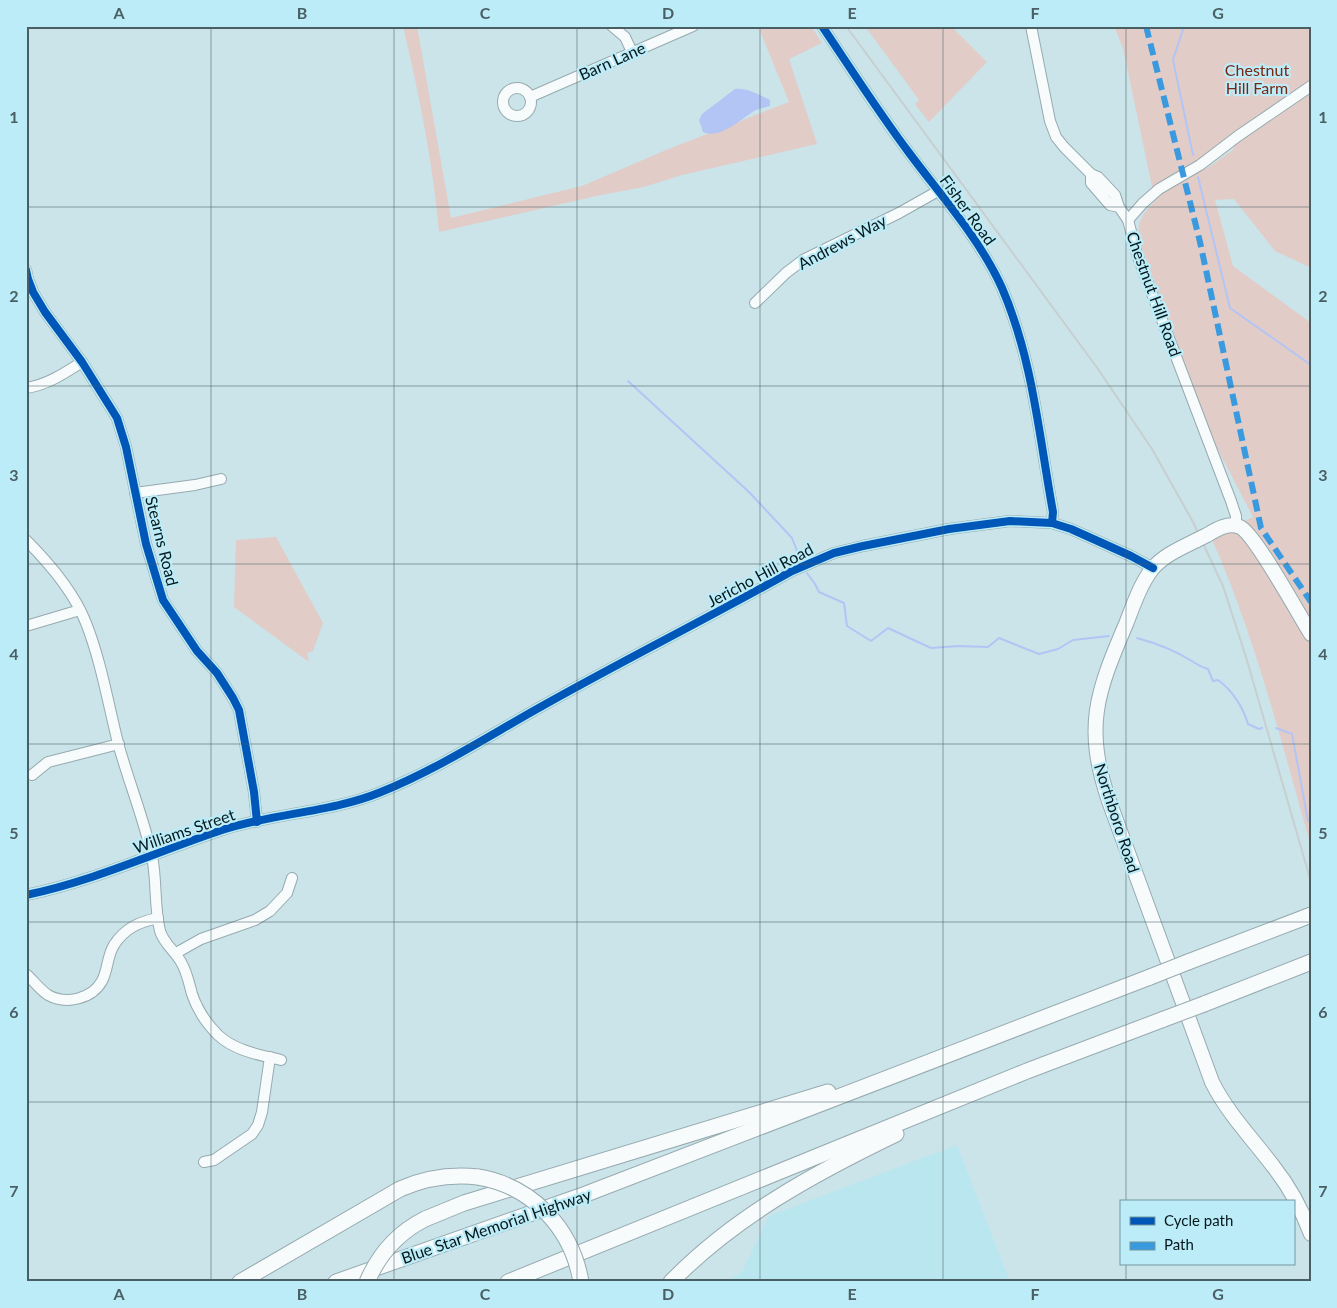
<svg xmlns="http://www.w3.org/2000/svg" width="1337" height="1308" viewBox="0 0 1337 1308" font-family="Lato,sans-serif">
<style>
.built{fill:#bae6f0}
.green{fill:#e2ccc7;fill-rule:evenodd}
.water{fill:#b3c5f5}
.lines{fill:none;stroke-linecap:round;stroke-linejoin:round}
.stream{stroke:#b3c5f5;stroke-width:2}
.minor-casing{stroke:#96aaaf;stroke-width:12}
.major-casing{stroke:#96aaaf;stroke-width:16}
.highway-casing{stroke:#96aaaf;stroke-width:17}
.minor{stroke:#f7fbfc;stroke-width:10}
.major{stroke:#f7fbfc;stroke-width:14}
.highway{stroke:#f7fbfc;stroke-width:15}
.rail{stroke:#c7cfd0;stroke-width:2}
.major-bridge-casing{stroke:#96aaaf;stroke-width:16;stroke-linecap:butt}
.highway-bridge-casing{stroke:#96aaaf;stroke-width:17;stroke-linecap:butt}
.major-bridge{stroke:#f7fbfc;stroke-width:14}
.highway-bridge{stroke:#f7fbfc;stroke-width:15}
.quiet{stroke:#399adf;stroke-width:6;stroke-dasharray:12 6;stroke-linecap:butt}
.cycleway-casing{stroke:#bcecf8;stroke-width:11}
.cycleway{stroke:#0057b8;stroke-width:8}
.grid{fill:none;stroke:#4a5f64;stroke-width:1;stroke-opacity:0.55}
.labels{text-anchor:middle;stroke-width:4.5;stroke-linejoin:round;paint-order:stroke}
.street-label{font-size:16px;fill:#05181c;stroke:#bcecf8}
.park-label{font-size:16px;fill:#792614;stroke:#bcecf8}
.neatline{fill:none;stroke:#4a5f64;stroke-width:2}
.grid-label{font-size:16px;text-anchor:middle;font-weight:bold;fill:#4a5f64}
</style>
<rect width="100%" height="100%" fill="#cae4ea"/>
<polygon class="built" points="957,1145 1010,1282 723,1282 742,1272 769,1216"/>
<g class="green">
<path d="M403,26H417L451,218L582,186L666,150L789,102L758,26H811L822,43L789,59L817,144L682,175L644,187L601,195L439,232C433,163 419,94 403,26Z"/>
<polygon points="865,26 951,26 987,62 929,122 915,104 919,100"/>
<path d="M1114,26H1311V265L1307,266L1275,251L1234,199L1215,200L1233,266L1311,323V846C1281,741 1255,636 1211,537L1253,517L1215,444L1139,240C1136,222 1143,213 1155,201L1123,48ZM1230,136L1234,149L1206,169L1203,156Z"/>
<polygon points="276,537 323,623 313,651 307,653 309,662 234,607 236,540"/>
</g>
<path class="water" d="M735,89C746,87 760,95 770,100V106C763,108 757,109 751,113C738,122 719,139 703,132L699,120L702,114Z"/>
<g class="lines">
<g class="stream">
<polyline points="1184,26 1173,60 1193,155"/>
<polyline points="1198,177 1230,308 1311,365"/>
<polyline points="628,381 749,492 792,538 801,561"/>
<polyline points="807,573 815,584 819,592 844,603 847,626 871,641 888,628 931,648 958,646 988,647 999,638 1039,654 1058,649 1073,640 1109,636"/>
<path d="M1137,638C1155,643 1174,650 1190,660C1197,664 1200,667 1208,669L1213,681L1218,680C1232,690 1243,707 1248,724L1259,729L1262,728"/>
<polyline points="1276,728 1292,734 1308,821"/>
</g>
<defs>
<g id="minor">
<polyline points="612,26 625,37 632,52"/>
<path d="M822,26C851,69 879,113 910,154C942,197 980,239 1002,288C1033,360 1039,436 1053,512L1052,523"/>
<polyline points="1031,26 1050,121 1056,137 1064,147 1091,174"/>
<circle cx="517" cy="102" r="14"/>
<polyline points="530,97 693,26"/>
<polyline points="1119,207 1110,205 1091,183 1091,174 1098,177 1115,195 1119,207 1128,220 1137,254 1231,501 1236,516 1236,526"/>
<polyline points="1128,220 1143,203 1159,189 1200,165 1238,136 1311,86"/>
<polyline points="26,270 28,279 33,292 45,312 82,362 117,418 126,447 146,544 163,600 197,651 217,673 233,698 239,710 254,792 257,822"/>
<polyline points="755,303 786,273 803,260 899,213 938,191"/>
<path d="M26,388C47,385 65,373 82,362"/>
<polyline points="135,493 195,485 221,479"/>
<path d="M26,540C50,564 74,592 86,623C101,661 108,703 118,743C128,780 144,819 152,856C157,880 154,907 160,931C164,944 175,951 181,962C187,972 189,983 192,994C197,1009 207,1024 218,1035C235,1051 260,1055 281,1060"/>
<polyline points="26,626 80,610"/>
<polyline points="32,775 48,762 119,744"/>
<path d="M26,895C94,881 156,852 222,830C273,813 330,813 381,792C438,769 490,735 544,705C626,659 710,617 792,571L834,553L863,546L949,529L1010,521L1052,523L1071,529L1131,556L1153,568"/>
<polyline points="176,953 201,939 255,920 270,911 287,893 292,878"/>
<path d="M26,974C33,980 40,990 48,995C66,1005 92,999 102,981C108,970 107,956 114,945C125,928 139,922 158,918"/>
<polyline points="204,1162 214,1160 252,1134 258,1125 262,1112 270,1057"/>
</g>
<g id="major">
<path d="M1207,535C1217,529 1229,522 1240,527C1255,534 1299,615 1311,634"/>
<path d="M1197,540C1181,548 1164,555 1152,569C1140,585 1133,606 1126,624C1096,694 1084,727 1109,801L1212,1082C1228,1114 1252,1138 1273,1166C1289,1186 1302,1210 1311,1234"/>
</g>
<g id="highway">
<polyline points="1188,962 1311,915"/>
<polyline points="1204,1004 1311,962"/>
<polyline points="425,1219 464,1203 828,1092"/>
<path d="M240,1282L400,1189C425,1178 450,1174 478,1177"/>
<polyline points="336,1282 586,1194 1150,977"/>
<polyline points="508,1282 1027,1071 1164,1019"/>
<path d="M671,1282C734,1217 815,1173 896,1134"/>
</g>
</defs>
<use href="#minor" class="minor-casing"/>
<use href="#major" class="major-casing"/>
<use href="#highway" class="highway-casing"/>
<use href="#minor" class="minor"/>
<use href="#major" class="major"/>
<use href="#highway" class="highway"/>
<polyline class="rail" points="846,26 1098,369 1152,449 1193,522 1223,586 1246,657 1311,882"/>
<defs>
<polyline id="major-bridge" points="1197,540 1207,535"/>
<g id="highway-bridge">
<polyline points="1150,977 1188,962"/>
<polyline points="1164,1019 1204,1004"/>
<path d="M478,1177C532,1186 572,1228 581,1282"/>
<path d="M367,1282C379,1254 397,1233 425,1219"/>
</g>
</defs>
<use href="#major-bridge" class="major-bridge-casing"/>
<use href="#highway-bridge" class="highway-bridge-casing"/>
<use href="#major-bridge" class="major-bridge"/>
<use href="#highway-bridge" class="highway-bridge"/>
<polyline class="quiet" points="1146,26 1200,242 1261,528 1311,602"/>
<defs>
<g id="cycleway">
<path d="M822,26C851,69 879,113 910,154C942,197 980,239 1002,288C1033,360 1039,436 1053,512L1052,523"/>
<polyline points="26,270 28,279 33,292 45,312 82,362 117,418 126,447 146,544 163,600 197,651 217,673 233,698 239,710 254,792 257,822"/>
<path d="M26,895C94,881 156,852 222,830C273,813 330,813 381,792C438,769 490,735 544,705C626,659 710,617 792,571L834,553L863,546L949,529L1010,521L1052,523L1071,529L1131,556L1153,568"/>
</g>
</defs>
<use href="#cycleway" class="cycleway-casing"/>
<use href="#cycleway" class="cycleway"/>
</g>
<path class="grid" d="M211,26V1282M394,26V1282M577,26V1282M760,26V1282M943,26V1282M1126,26V1202M26,207H1311M26,386H1311M26,564H1311M26,744H1311M26,922H1311M26,1102H1311M1126,1264V1282"/>
<g class="labels">
<g class="street-label">
<text transform="translate(612 61) rotate(-24)" y="6">Barn Lane</text>
<text transform="translate(968 210) rotate(54)" y="6">Fisher Road</text>
<text transform="translate(842 242) rotate(-28)" y="6">Andrews Way</text>
<text transform="translate(1154 294) rotate(70)" y="6">Chestnut Hill Road</text>
<text transform="translate(162 541) rotate(76)" y="6">Stearns Road</text>
<text transform="translate(760 575) rotate(-28)" y="6">Jericho Hill Road</text>
<text transform="translate(1117 818) rotate(72)" y="6">Northboro Road</text>
<text transform="translate(184 831) rotate(-19)" y="6">Williams Street</text>
<text transform="translate(496 1226) rotate(-19)" y="6">Blue Star Memorial Highway</text>
</g>
<g class="park-label">
<text x="1257" y="76">Chestnut<tspan x="1257" dy="18">Hill Farm</tspan></text>
</g>
</g>
<rect width="1337" height="1308" fill="none" stroke="#bcecf8" stroke-width="55"/>
<rect x="1120" y="1200" width="175" height="65" fill="#bcecf8" stroke="#7397a0"/>
<rect x="1130" y="1217" width="25" height="8" fill="#0057b8" stroke="#7397a0"/>
<text x="1164" y="1226" font-size="15" fill="#05181c">Cycle path</text>
<rect x="1130" y="1242" width="25" height="8" fill="#399adf" stroke="#7397a0"/>
<text x="1164" y="1250" font-size="15" fill="#05181c">Path</text>
<rect x="28" y="28" width="1282" height="1252" class="neatline"/>
<g class="grid-label">
<text x="119" y="19">A</text>
<text x="302" y="19">B</text>
<text x="485" y="19">C</text>
<text x="668" y="19">D</text>
<text x="852" y="19">E</text>
<text x="1035" y="19">F</text>
<text x="1218" y="19">G</text>
<text x="14" y="123">1</text>
<text x="1323" y="123">1</text>
<text x="14" y="302">2</text>
<text x="1323" y="302">2</text>
<text x="14" y="481">3</text>
<text x="1323" y="481">3</text>
<text x="14" y="660">4</text>
<text x="1323" y="660">4</text>
<text x="14" y="839">5</text>
<text x="1323" y="839">5</text>
<text x="14" y="1018">6</text>
<text x="1323" y="1018">6</text>
<text x="14" y="1197">7</text>
<text x="1323" y="1197">7</text>
<text x="119" y="1300">A</text>
<text x="302" y="1300">B</text>
<text x="485" y="1300">C</text>
<text x="668" y="1300">D</text>
<text x="852" y="1300">E</text>
<text x="1035" y="1300">F</text>
<text x="1218" y="1300">G</text>
</g>
</svg>
